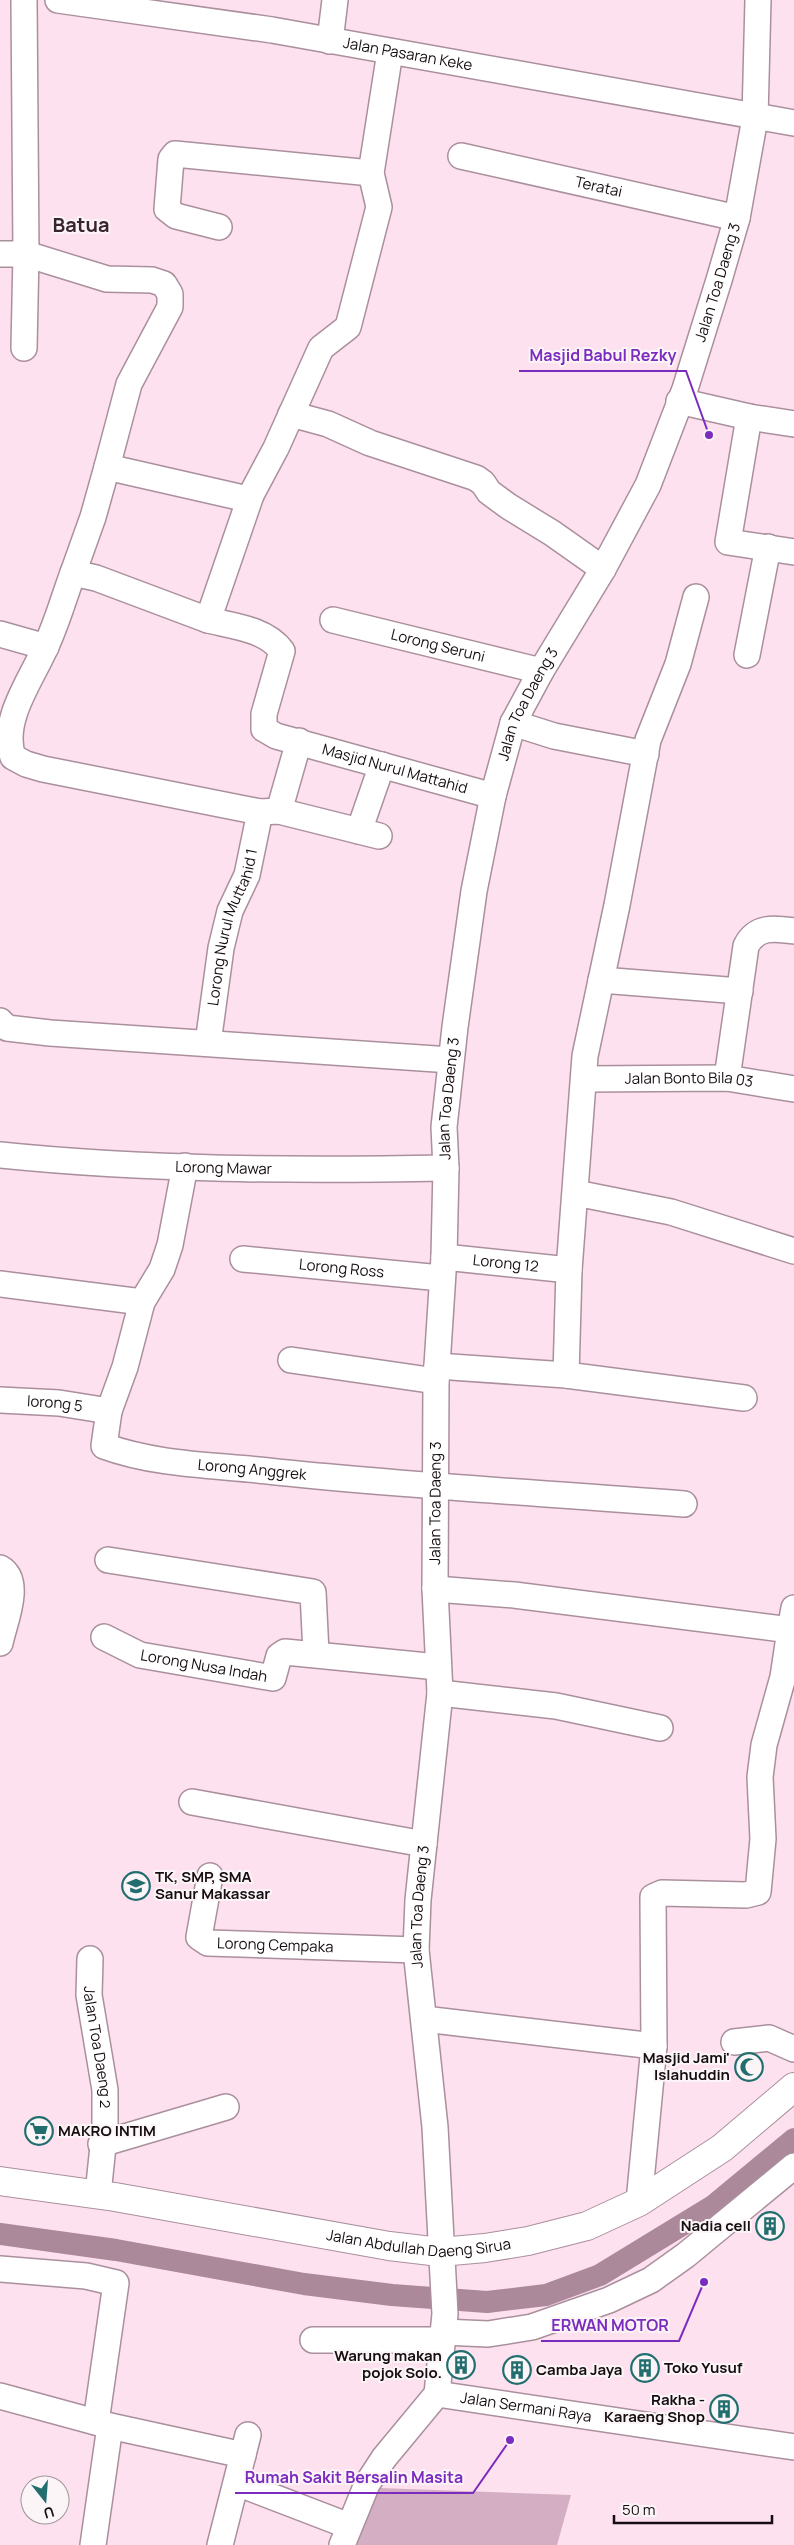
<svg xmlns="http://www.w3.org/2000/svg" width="794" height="2545" viewBox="0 0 794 2545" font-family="Manrope,sans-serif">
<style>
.green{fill:#d4aec2}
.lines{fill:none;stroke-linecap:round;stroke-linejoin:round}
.canal{stroke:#ac889b;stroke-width:22}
.minor-casing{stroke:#aa8f9d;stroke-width:28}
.secondary-casing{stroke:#aa8f9d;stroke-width:30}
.minor{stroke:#fff;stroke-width:25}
.secondary{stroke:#fff;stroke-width:28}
.labels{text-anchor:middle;stroke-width:4;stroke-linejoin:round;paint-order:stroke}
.street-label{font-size:15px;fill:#160d11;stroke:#fbf5f8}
.poi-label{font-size:15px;font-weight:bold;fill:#160d11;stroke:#fbf5f8;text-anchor:start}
.district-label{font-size:20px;font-weight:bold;fill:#39242f;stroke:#fbf5f8}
.leader{fill:none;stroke:#7b2cbf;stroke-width:2}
.callout-dot{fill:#7b2cbf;stroke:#fbf5f8;stroke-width:2}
.callout-label{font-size:16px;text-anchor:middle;font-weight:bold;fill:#7b2cbf;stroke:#fbf5f8;stroke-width:4;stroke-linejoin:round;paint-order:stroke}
</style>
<rect width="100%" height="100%" fill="#fee1ef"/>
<polygon class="green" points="380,2488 571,2495 557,2545 353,2545"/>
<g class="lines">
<polyline class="canal" points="0,2234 116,2250 304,2284 392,2295 487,2302 546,2295 600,2275 713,2206 794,2139"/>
<defs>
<g id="minor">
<polyline points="24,0 26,254 107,279 152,280 164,284 170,294 170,307 129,384 107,467 243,498 251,495 276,448 321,348 348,327 379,207 371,173 390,52"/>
<path id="s1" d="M58,0L272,30L794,123"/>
<polyline points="330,41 335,0"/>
<path id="s2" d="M461,156L737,218"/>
<polyline points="219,227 176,216 167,209 171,159 175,154 371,173"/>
<polyline points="0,254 26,254 24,348"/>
<polyline points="679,401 749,417"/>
<polyline points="291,414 328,424 370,443 476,478 483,483 489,492 508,506 552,533 603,569"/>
<polyline points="794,424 749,417 728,542 794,552"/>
<path id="s3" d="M251,495L208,620C233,626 266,629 282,651L264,714V729L276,736L493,796"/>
<polyline points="73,573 93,517 107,467"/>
<path d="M208,620L96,578L73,573C64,597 57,623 46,646C32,679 0,720 13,757L26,764L43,769L260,812L279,811L379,836"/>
<path id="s4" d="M333,620L541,671"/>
<polyline points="0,634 46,647"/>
<polyline points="747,655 768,547"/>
<polyline points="513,723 554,736 646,754"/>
<polyline points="279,811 299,741"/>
<polyline points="359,831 382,765"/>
<polyline points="601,980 740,991"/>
<polyline points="0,1021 7,1028 50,1033 451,1060"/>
<path id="s5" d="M208,1043L221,948L230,911L247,875L260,812"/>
<path d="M727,1078L746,946C756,926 774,928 794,931"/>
<path id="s6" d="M584,1079L727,1078L794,1089"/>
<path id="s7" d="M0,1155C147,1170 299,1171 446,1168"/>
<path id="s8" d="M185,1166L170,1245L162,1269L142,1302L125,1367L109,1411L104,1446C156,1465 214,1465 268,1471C406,1486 545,1493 684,1504"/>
<polyline points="576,1193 671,1212 794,1251"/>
<path id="s9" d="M444,1257L569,1270"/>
<path id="s10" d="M243,1259L441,1278"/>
<polyline points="0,1284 142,1302"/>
<polyline points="291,1360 436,1381"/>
<polyline points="437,1366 566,1375 744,1398"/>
<polyline points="566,1375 569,1270 585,1056 617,905 648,740 678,664 696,597"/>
<path id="s11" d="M0,1400L59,1403L109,1411"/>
<polyline points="108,1560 313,1592 316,1653"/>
<path d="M0,1568C23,1581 4,1623 0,1643"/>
<polyline points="435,1589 514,1595 790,1630 783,1677 764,1745 760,1777 763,1839 758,1892 746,1895 662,1893 653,1897 654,2046 639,2202"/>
<polyline points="790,1630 794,1608"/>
<path id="s12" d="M104,1637L140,1655L273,1678L279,1656L285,1652L438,1667"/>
<polyline points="440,1693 556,1706 660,1728"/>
<polyline points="192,1802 424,1844"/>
<path id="s13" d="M210,1876L199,1937L208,1943L416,1950"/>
<path id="s14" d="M90,1959L89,1995L105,2090V2127L98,2194"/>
<polyline points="424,2019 654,2046"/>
<polyline points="734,2042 769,2038 794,2049"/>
<polyline points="101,2144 226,2107"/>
<polyline points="0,2269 86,2276 116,2283 96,2422"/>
<polyline points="443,2332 488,2334 532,2327 609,2300 651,2280 686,2255 794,2166"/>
<polyline points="313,2340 443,2340"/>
<path id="s15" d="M437,2394L794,2447"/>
<polyline points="0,2396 110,2426 243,2455"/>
<polyline points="237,2483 349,2526"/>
<polyline points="93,2545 110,2426"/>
<polyline points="220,2545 248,2435"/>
<path id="s16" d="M342,2545L367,2484L384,2458L437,2394L445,2314L435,2127L416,1950L418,1900L440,1693L435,1589L436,1381L444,1257L446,1168L444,1127L455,1027L474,891L493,796L513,723L541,671L603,569L648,485L685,389L719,280L737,218L755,118L758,0"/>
</g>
<g id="secondary">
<path id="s17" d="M0,2181L115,2197L389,2246L440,2252L485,2248L528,2241L587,2226L639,2202L722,2148L794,2087"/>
</g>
</defs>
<use href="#minor" class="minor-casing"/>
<use href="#secondary" class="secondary-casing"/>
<use href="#minor" class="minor"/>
<use href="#secondary" class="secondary"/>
</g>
<defs>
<symbol id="school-ring" viewBox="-11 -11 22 22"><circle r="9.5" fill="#fbf5f8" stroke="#226e6f" stroke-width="1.5"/><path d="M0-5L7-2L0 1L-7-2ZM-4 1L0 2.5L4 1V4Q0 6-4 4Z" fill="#226e6f"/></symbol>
<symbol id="mosque-ring" viewBox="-11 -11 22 22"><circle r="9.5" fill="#fbf5f8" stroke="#226e6f" stroke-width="1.5"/><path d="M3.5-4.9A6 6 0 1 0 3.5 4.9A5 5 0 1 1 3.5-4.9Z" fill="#226e6f"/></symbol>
<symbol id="supermarket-ring" viewBox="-11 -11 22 22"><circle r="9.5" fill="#fbf5f8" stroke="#226e6f" stroke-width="1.5"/><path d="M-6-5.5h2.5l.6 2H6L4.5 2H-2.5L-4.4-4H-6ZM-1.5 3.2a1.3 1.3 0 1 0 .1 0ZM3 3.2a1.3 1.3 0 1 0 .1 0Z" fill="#226e6f"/></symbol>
<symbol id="building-ring" viewBox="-11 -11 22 22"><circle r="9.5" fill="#fbf5f8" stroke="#226e6f" stroke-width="1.5"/><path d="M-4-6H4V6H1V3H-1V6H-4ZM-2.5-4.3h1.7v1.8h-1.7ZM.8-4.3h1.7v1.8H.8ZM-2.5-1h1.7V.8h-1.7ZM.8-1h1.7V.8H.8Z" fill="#226e6f"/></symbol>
</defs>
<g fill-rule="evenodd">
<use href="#school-ring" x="120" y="1870" width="32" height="32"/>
<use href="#mosque-ring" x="733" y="2051" width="32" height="32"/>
<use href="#supermarket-ring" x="23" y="2115" width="32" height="32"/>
<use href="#building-ring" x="754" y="2210" width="32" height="32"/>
<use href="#building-ring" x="445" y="2349" width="32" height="32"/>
<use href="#building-ring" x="629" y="2352" width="32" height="32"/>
<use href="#building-ring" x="501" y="2354" width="32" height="32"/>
<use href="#building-ring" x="708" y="2393" width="32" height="32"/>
</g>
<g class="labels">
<g class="street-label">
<text dy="5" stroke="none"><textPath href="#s1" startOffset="354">Jalan Pasaran Keke</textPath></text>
<text dy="5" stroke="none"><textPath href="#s2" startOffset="141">Teratai</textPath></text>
<text dy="5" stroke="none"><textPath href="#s16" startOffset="2349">Jalan Toa Daeng 3</textPath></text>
<text dy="5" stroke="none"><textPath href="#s4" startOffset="108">Lorong Seruni</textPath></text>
<text dy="5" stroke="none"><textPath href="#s16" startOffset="1884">Jalan Toa Daeng 3</textPath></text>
<text dy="5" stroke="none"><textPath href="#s3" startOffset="432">Masjid Nurul Mattahid</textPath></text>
<text dy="5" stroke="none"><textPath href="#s5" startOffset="119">Lorong Nurul Muttahid 1</textPath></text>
<text dy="5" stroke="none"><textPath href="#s6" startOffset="105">Jalan Bonto Bila 03</textPath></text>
<text dy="5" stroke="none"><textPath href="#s16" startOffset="1479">Jalan Toa Daeng 3</textPath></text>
<text dy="5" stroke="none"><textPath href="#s7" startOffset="224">Lorong Mawar</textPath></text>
<text dy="5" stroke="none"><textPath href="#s9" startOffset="62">Lorong 12</textPath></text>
<text dy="5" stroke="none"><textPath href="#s10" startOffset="99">Lorong Ross</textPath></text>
<text dy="5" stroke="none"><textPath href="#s11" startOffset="55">lorong 5</textPath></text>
<text dy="5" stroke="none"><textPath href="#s8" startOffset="444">Lorong Anggrek</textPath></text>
<text dy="5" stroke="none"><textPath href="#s16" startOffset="1074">Jalan Toa Daeng 3</textPath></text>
<text dy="5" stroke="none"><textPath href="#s12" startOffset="105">Lorong Nusa Indah</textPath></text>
<text dy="5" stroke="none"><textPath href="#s16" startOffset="669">Jalan Toa Daeng 3</textPath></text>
<text dy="5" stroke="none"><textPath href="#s13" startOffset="140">Lorong Cempaka</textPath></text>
<text dy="5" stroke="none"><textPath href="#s14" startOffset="89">Jalan Toa Daeng 2</textPath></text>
<text dy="5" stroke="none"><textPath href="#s17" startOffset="424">Jalan Abdullah Daeng Sirua</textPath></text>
<text dy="5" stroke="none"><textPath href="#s15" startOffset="90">Jalan Sermani Raya</textPath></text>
</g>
<g class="poi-label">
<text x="155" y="1882">TK, SMP, SMA<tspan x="155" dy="17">Sanur Makassar</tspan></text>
<text x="730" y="2063" text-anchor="end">Masjid Jami'<tspan x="730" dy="17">Islahuddin</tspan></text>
<text x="58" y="2136">MAKRO INTIM</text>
<text x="751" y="2231" text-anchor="end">Nadia cell</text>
<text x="442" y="2361" text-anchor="end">Warung makan<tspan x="442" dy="17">pojok Solo.</tspan></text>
<text x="664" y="2373">Toko Yusuf</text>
<text x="536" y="2375">Camba Jaya</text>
<text x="705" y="2405" text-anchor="end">Rakha -<tspan x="705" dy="17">Karaeng Shop</tspan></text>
</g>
<g class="district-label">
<text x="81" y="232">Batua</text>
</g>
</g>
<path class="leader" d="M709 435L686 371H519M704 2282L679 2341H541M510 2440L473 2493H235"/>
<g class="callout-dot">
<circle cx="709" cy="435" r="5"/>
<circle cx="704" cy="2282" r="5"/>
<circle cx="510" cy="2440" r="5"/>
</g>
<g class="callout-label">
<text x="603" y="361">Masjid Babul Rezky</text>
<text x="610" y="2331">ERWAN MOTOR</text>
<text x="354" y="2483">Rumah Sakit Bersalin Masita</text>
</g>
<g transform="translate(45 2500) rotate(163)"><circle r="24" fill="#fbf5f8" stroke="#9f989c"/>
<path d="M0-4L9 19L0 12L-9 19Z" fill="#226e6f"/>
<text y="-8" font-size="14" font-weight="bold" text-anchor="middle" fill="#160d11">U</text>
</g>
<path d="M614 2515v8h158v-8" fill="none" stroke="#160d11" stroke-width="2.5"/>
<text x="622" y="2515" font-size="15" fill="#160d11" stroke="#fbf5f8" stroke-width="4" paint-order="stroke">50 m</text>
</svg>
